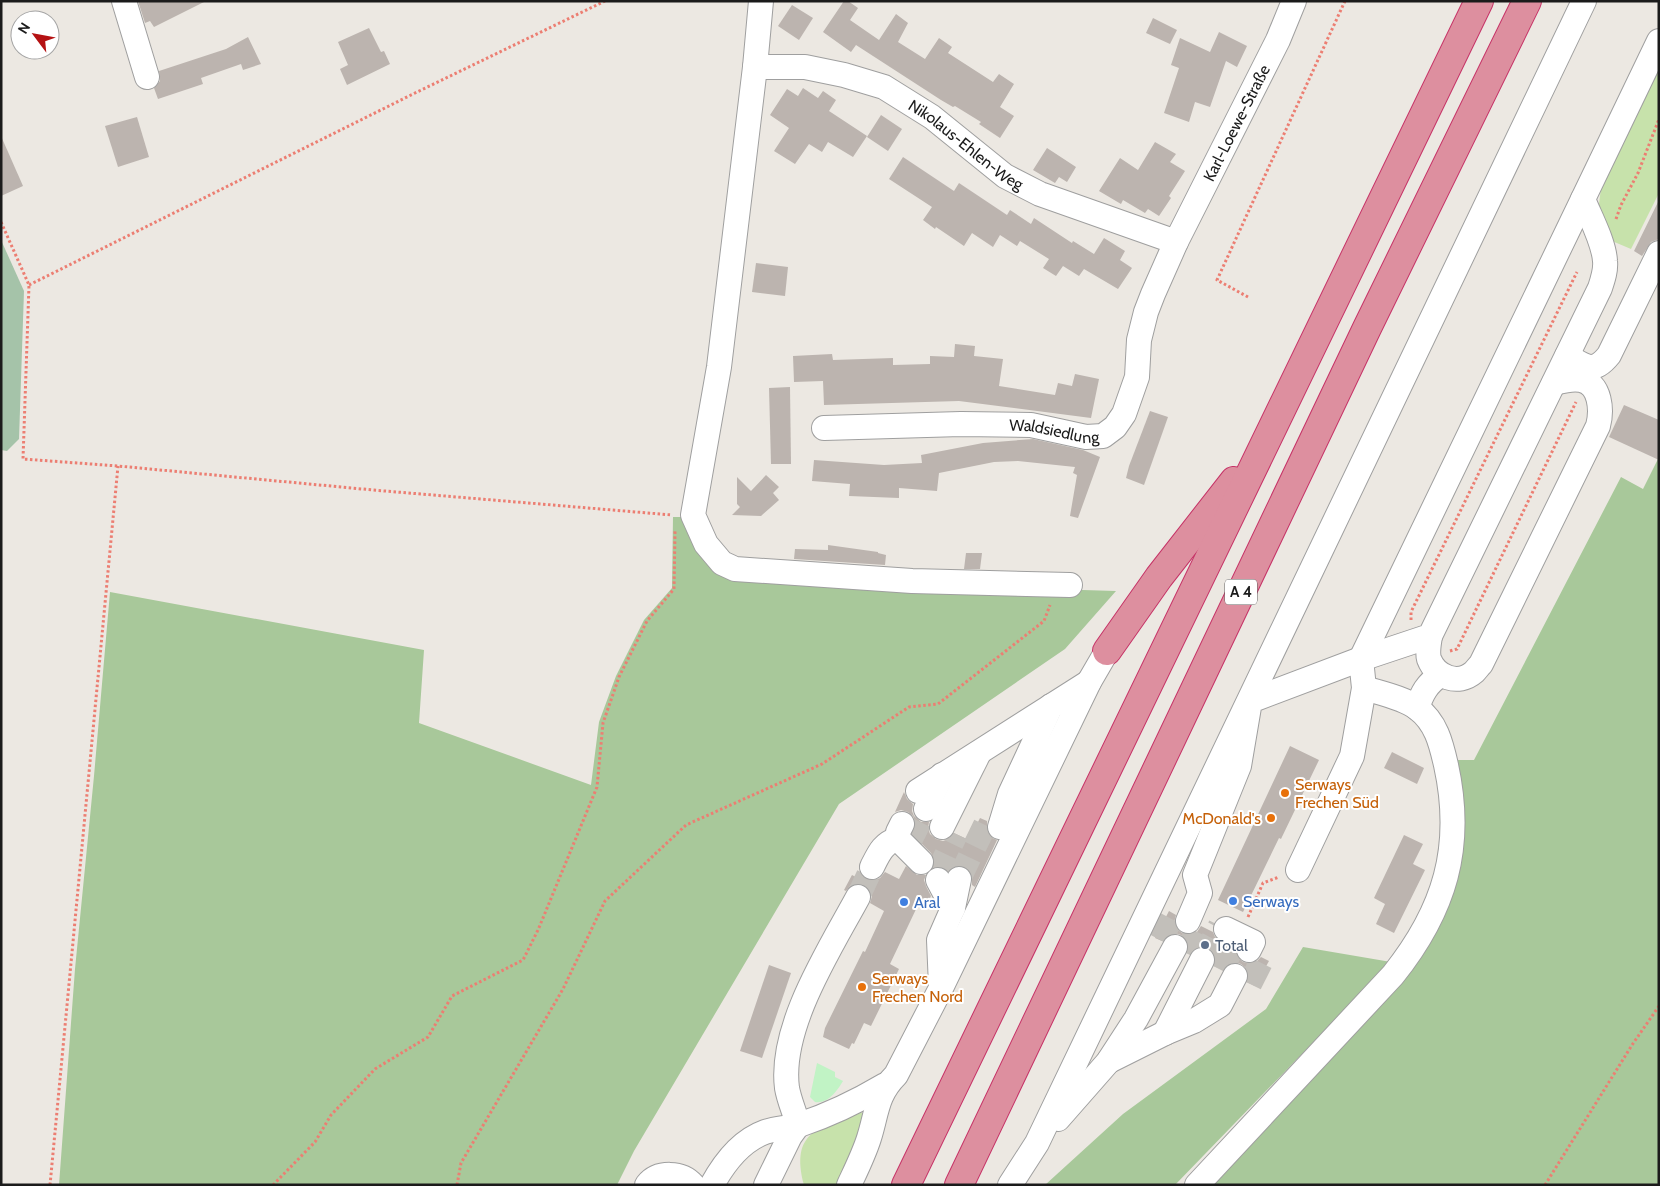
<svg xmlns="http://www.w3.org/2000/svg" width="1660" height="1186" viewBox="0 0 1660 1186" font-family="Cabin,sans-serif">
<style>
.grass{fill:#c7e2ab}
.forest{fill:#a8c89a}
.cemetery{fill:#a5c3a9}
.park{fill:#c1f3c5}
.building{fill:#bcb4af}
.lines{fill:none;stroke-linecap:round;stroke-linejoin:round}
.minor-tunnel{stroke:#c2bfba;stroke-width:24;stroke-dasharray:24 12;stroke-linecap:butt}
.minor-casing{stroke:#9f9f9f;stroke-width:26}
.highway-casing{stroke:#c63367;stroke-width:30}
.path{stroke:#ec7e72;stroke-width:3;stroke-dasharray:2.5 2.5;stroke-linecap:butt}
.minor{stroke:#fff;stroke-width:24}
.highway{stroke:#dd8f9f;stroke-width:28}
.food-dot{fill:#e8710a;stroke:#fff;stroke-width:2}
.shop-dot{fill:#3f7fe0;stroke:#fff;stroke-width:2}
.service-dot{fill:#5c6f8a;stroke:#fff;stroke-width:2}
.labels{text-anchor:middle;stroke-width:4;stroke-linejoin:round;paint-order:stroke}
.shield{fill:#fff;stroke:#5f5f5f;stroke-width:1}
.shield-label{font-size:15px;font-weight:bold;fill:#1b1b1b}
.street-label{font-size:16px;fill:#1b1b1b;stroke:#fff}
.food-label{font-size:16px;fill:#c56008;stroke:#fff;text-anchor:start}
.shop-label{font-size:16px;fill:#366cbe;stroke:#fff;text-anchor:start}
.service-label{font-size:16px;fill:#4e5e75;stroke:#fff;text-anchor:start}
</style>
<rect width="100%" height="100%" fill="#ece8e2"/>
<g class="grass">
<polygon points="1659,65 1659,193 1631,249 1612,241 1598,212 1601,188"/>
<path d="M860,1112L863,1113L858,1135L839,1185H804C790,1131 819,1128 860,1112Z"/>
</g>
<g class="forest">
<path d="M1659,457V1185H1208L1441,920C1468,860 1470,824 1456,760H1474L1621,477L1643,489Z"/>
<polygon points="673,517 693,517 730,570 860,583 1116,591 1065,649 839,804 634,1151 617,1185 59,1185 75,969 94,776 110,592 424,650 419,723 591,785 599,722 616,676 644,620 672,588"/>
<polygon points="1303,947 1391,962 1175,1185 1045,1185 1123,1114 1266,1009"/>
</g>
<polygon class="cemetery" points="1,240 24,291 19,439 7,451 1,450"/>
<path class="park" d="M817,1063L835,1072V1077L843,1081C837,1091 828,1104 815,1102L810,1097Z"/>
<g class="building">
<polygon points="138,1 206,1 154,27 150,21 145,23"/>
<polygon points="844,1 848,1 858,8 850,20 879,40 896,14 908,23 898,42 925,59 939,38 952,47 948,53 993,82 999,74 1014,84 1000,107 1014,116 1000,138 979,124 981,122 955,106 953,107 941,100 856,45 851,52 823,32"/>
<polygon points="792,5 813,18 799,40 778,26"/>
<polygon points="1153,18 1177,30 1170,44 1146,33"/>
<polygon points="369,28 381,52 384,51 390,64 347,85 340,69 348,65 338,42"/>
<polygon points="1219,32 1247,46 1237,67 1226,61 1210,107 1195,102 1189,122 1164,113 1179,68 1171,65 1180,38 1210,52"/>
<polygon points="248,37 261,64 243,70 241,64 201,78 203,84 158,99 154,88 160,81 159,71 226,49"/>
<polygon points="803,88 818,98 823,91 836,100 829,111 867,136 853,157 828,142 822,152 809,144 795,164 774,151 789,128 770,115 787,89 798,96"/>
<polygon points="881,115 902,129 888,151 867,137"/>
<polygon points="137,117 149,157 118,167 105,126"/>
<polygon points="1,136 23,186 1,196"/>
<polygon points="1155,142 1176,154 1170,162 1185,171 1169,196 1171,198 1159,216 1148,209 1145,213 1123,200 1121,204 1099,191 1120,158 1138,170"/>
<polygon points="1047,148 1076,167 1067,182 1059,177 1055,183 1033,170"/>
<polygon points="903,157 954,191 959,183 1007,215 1010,210 1031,224 1034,218 1072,243 1073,241 1094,254 1104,238 1125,251 1120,260 1132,268 1118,289 1084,269 1079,276 1063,266 1056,276 1043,268 1049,259 1020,241 1017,246 1000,235 993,247 972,233 964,246 936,227 935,229 923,220 932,207 889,179"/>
<polygon points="1659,200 1659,239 1651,242 1642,256 1634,251"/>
<polygon points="756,263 788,267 785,296 752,292"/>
<polygon points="955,344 975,346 974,356 1003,359 999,386 1055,395 1058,383 1072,386 1075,374 1099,379 1091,418 959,401 824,405 823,381 794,382 793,356 832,354 833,360 893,358 893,365 930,364 930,356 954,357"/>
<polygon points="790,387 791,464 771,464 769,388"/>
<polygon points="1624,405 1659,420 1659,460 1609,437"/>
<polygon points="1150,411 1168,417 1144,485 1126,478 1129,466"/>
<polygon points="1033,439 1083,450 1100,457 1078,518 1070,516 1077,475 1073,473 1075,467 1018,461 994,462 939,473 937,491 899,488 899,498 849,496 850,484 812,481 814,460 884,465 922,463 921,455 983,443"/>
<polygon points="766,475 779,487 773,493 779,500 761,516 732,515 740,507 737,504 737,477 751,491"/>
<polygon points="828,545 878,552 878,553 886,555 885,565 794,559 795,549 828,550"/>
<polygon points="966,553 982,553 980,569 964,569"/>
<polygon points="1290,746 1319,760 1281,839 1279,838 1243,912 1218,900"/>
<polygon points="1392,752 1424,768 1417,784 1384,768"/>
<polygon points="904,792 907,799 913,804 912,811 914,816 921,822 929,822 928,828 930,834 936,839 943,841 949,839 954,833 969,840 980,818 987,821 987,831 990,837 997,840 975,887 972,885 972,874 968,869 962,866 954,866 948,871 939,866 933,867 934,859 931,853 912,834 916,824 913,816 908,812 901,810 895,812"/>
<polygon points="1404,835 1423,844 1413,864 1425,870 1394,933 1376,924 1385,904 1374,898"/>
<polygon points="906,866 917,875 926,875 924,880 926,886 931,896 925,908 918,905 890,964 899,969 871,1026 864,1023 854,1044 852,1043 849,1049 823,1037 825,1028 863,951 865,952 884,911 870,903 872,896 870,890 864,885 857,883 851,885 846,891 844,890 852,875 858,878 860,873 865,879 873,881 880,878 885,872 899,879"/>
<polygon points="1169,911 1176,915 1174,923 1177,929 1182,933 1190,935 1197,932 1201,926 1213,932 1215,937 1220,941 1236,949 1237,957 1243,962 1250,964 1256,962 1261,957 1269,961 1255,986 1247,982 1249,976 1247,969 1241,964 1235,962 1228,964 1223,970 1214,966 1216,960 1214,953 1208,948 1201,946 1195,948 1189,954 1187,953 1189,947 1187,940 1181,935 1175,933 1168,935 1162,941 1155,938"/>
<polygon points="769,965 791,973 762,1058 740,1051"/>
</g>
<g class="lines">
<g class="minor-tunnel">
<polyline points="909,843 926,809"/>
<polyline points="936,876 956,834"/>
<polyline points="959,879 987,821"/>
<polyline points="858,897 872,867"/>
<polyline points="1160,940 1174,914"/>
<polyline points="1186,953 1200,926"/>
<polyline points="1202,960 1220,926"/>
<polyline points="1221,970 1235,943"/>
<polyline points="1250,984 1263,958"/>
</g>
<defs>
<g id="minor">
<polyline points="124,1 147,77"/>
<polyline points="761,1 755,67 719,367 693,515 706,544 722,563 735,569 912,581 1070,585"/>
<path id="s1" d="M755,67H805L844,75L884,87L932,117L1005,176L1040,194L1176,242"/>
<path d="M1567,356C1585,366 1593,375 1609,355L1659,253"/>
<path id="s2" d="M824,428L961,424L1031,425L1086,437L1103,436L1115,427L1124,414L1137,377L1139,340L1146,312L1153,294L1176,242L1278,40L1294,1"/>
<path d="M1430,636C1429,643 1427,652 1429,659C1436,677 1458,686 1474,672C1476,670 1479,666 1481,664L1598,426C1602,411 1601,384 1581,380C1572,378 1562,381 1554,383"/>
<path d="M1417,708C1422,693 1427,684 1440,675"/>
<polyline points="918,791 1089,682"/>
<polyline points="926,809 942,775"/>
<polyline points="902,824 898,832 898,839 921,862"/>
<polyline points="942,827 979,753"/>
<polyline points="1000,827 1010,794 1051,706"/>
<path d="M872,867C879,853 883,843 898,839"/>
<polyline points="1298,870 1352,756 1364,688 1361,659 1583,199"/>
<polyline points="938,880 953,908"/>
<path d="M1188,921L1200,893L1195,875L1239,766L1250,701L1361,659L1430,636L1600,288C1603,279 1606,270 1605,261C1604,242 1590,217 1583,199L1659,41"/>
<polyline points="1226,929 1253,942 1249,950"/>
<polyline points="941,986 939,940 953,908 959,879"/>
<polyline points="1165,1033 1202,960"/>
<polyline points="1109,1061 1165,1033 1194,1021 1220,1005 1235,976"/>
<polyline points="1058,1119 1108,1062 1136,1019 1175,947"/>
<path d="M798,1125C795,1113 789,1100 787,1088C779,1027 830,949 858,897"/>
<path d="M647,1185C658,1171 682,1172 693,1185"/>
<path d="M712,1185C724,1163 740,1141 765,1132C776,1128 788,1128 799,1125C829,1115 858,1101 885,1085"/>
<polyline points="766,1185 790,1136 798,1125"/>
<path d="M849,1185C856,1170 864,1154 869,1138C877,1113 876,1095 896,1075L941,988L1089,682L1107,651"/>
<polyline points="1010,1185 1037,1143 1584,1"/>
<path d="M1197,1185L1393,975C1445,910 1464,847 1446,765C1441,743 1436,722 1417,708C1404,698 1380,693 1364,688"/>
</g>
<g id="highway">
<polyline points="1107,651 1159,577 1234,481"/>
<polyline points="906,1185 1479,1"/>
<polyline points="959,1185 1367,328 1527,1"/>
</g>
</defs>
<use href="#minor" class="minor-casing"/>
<use href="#highway" class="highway-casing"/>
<g class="path">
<polyline points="1616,219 1621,205 1638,173 1659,119"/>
<polyline points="1,222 29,285 23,459 118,466 373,490 672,515"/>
<polyline points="29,285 413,94 605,1"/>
<polyline points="1248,297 1217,280 1345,1"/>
<polyline points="1411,620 1411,612 1577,272"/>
<polyline points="1450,651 1457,649 1576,402"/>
<polyline points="1248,917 1263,883 1279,877"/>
<polyline points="50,1185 118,466"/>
<polyline points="273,1185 315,1142 331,1115 375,1069 428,1037 452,996 523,960 538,930 597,787 603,723 619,677 647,621 674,589 675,531"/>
<polyline points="457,1185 461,1163 563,989 605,901 686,825 822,764 909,707 938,704 1044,621 1050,605"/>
<polyline points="1545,1185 1632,1045 1659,1006"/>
</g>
<use href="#minor" class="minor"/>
<use href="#highway" class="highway"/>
</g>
<g class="food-dot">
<circle cx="1285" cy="793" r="5"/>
<circle cx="1271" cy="818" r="5"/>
<circle cx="862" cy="987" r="5"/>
</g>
<g class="shop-dot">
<circle cx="1233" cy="901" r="5"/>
<circle cx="904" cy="902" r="5"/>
</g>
<circle class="service-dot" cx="1205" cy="945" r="5"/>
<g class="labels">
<rect class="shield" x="1225" y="579.5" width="32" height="25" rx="4"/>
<g class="shield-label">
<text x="1241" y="597">A 4</text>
</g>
<g class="street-label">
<text dy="6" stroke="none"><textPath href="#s2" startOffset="626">Karl-Loewe-Straße</textPath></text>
<text dy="6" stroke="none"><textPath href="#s1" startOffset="232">Nikolaus-Ehlen-Weg</textPath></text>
<text dy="6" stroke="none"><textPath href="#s2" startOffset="231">Waldsiedlung</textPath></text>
</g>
<g class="food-label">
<text x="1295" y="790">Serways<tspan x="1295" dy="18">Frechen Süd</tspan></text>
<text x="1261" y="824" text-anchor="end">McDonald's</text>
<text x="872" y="984">Serways<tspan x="872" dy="18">Frechen Nord</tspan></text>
</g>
<g class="shop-label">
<text x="1243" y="907">Serways</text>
<text x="914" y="908">Aral</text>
</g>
<g class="service-label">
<text x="1215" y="951">Total</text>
</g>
</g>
<rect width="1660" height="1186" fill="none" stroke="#1b1b1b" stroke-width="5"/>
<g transform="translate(35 35) rotate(302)"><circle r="24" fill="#ffffff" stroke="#a4a4a4"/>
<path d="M0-4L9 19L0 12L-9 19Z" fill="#b51213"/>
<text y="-8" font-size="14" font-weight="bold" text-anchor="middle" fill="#1b1b1b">N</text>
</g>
</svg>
